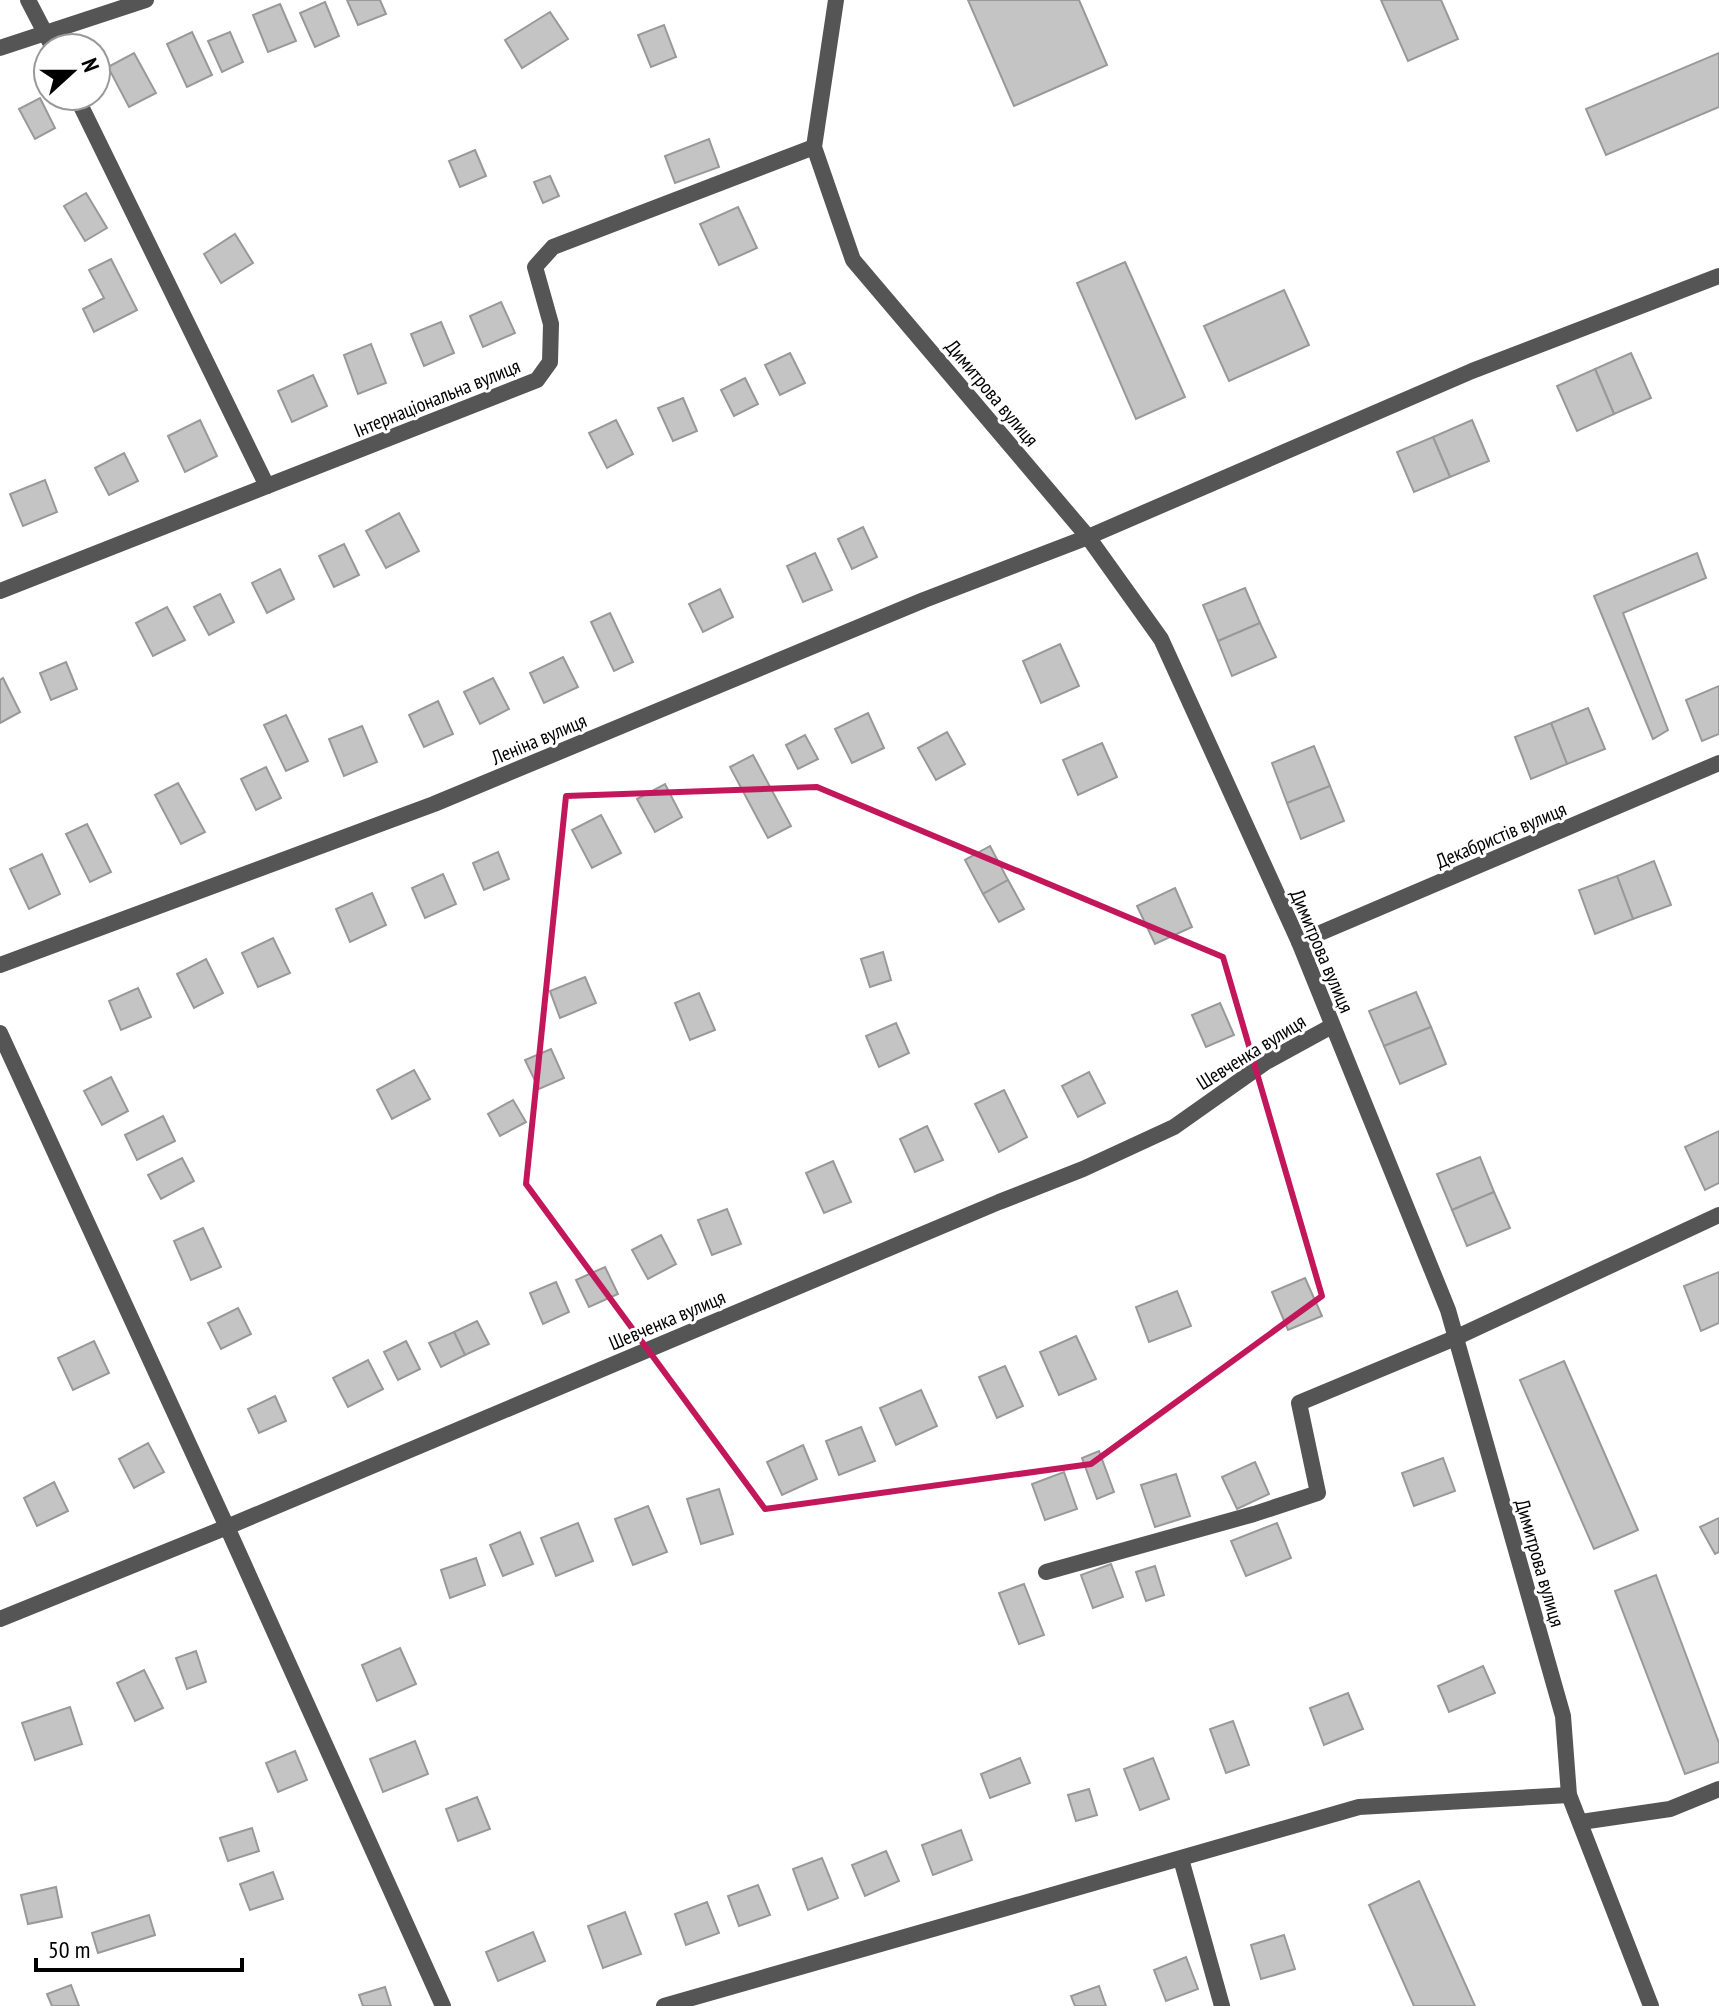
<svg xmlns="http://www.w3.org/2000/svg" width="1719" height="2006" viewBox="0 0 1719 2006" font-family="'PT Sans Narrow',sans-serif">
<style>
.building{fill:#c4c4c4;stroke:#999;stroke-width:2}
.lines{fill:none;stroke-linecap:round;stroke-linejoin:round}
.street{stroke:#555;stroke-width:16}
.marked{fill:none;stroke:#c2185b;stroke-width:6;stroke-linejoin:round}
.labels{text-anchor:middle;stroke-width:6;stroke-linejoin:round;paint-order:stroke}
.street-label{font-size:20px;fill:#000;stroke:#fff}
</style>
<rect width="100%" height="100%" fill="#fff"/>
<g class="building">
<polygon points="347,0 380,0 386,14 358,25"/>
<polygon points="968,0 1079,0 1107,65 1014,106"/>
<polygon points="1381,0 1441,0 1458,39 1408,61"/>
<polygon points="325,2 339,36 315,47 300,13"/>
<polygon points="280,4 296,41 268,52 253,15"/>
<polygon points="550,12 568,39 522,68 505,40"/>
<polygon points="664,25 676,57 651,67 638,35"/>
<polygon points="192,32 212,75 187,87 167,44"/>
<polygon points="230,32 243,62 222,72 208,41"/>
<polygon points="134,53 156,93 129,107 108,67"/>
<polygon points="1719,53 1719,107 1606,155 1586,109"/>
<polygon points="40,98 55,128 35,139 19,109"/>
<polygon points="709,139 719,167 675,183 665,156"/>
<polygon points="475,150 486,176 460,187 449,161"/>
<polygon points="550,176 559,196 543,203 534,182"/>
<polygon points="86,193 107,228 85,241 64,206"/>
<polygon points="738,207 757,248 719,265 700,224"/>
<polygon points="235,234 253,263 221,283 204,254"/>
<polygon points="111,259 137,310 94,332 83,309 104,298 89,270"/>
<polygon points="1125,262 1185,397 1136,419 1077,283"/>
<polygon points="1284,290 1309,345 1229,381 1204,326"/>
<polygon points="501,302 515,333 483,347 470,316"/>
<polygon points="441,322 454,353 424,366 411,334"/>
<polygon points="371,344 386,383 358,394 344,355"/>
<polygon points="790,353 805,383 780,395 765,365"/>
<polygon points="1631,353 1651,398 1614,414 1595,369"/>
<polygon points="1595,369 1614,414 1577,431 1557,386"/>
<polygon points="313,375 327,406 292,422 278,391"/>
<polygon points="745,378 758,404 734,416 721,390"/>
<polygon points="683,398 697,431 673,441 658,408"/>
<polygon points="200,420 217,456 185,472 168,436"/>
<polygon points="616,420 633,454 607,468 589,433"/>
<polygon points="1472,420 1489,461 1450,477 1433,437"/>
<polygon points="1433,437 1450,477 1414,492 1397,452"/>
<polygon points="124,453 138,481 109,495 95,468"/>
<polygon points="45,480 57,512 23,526 10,494"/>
<polygon points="399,513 419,551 386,568 366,531"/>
<polygon points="863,527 877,557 852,569 838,539"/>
<polygon points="344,544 359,575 334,587 319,556"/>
<polygon points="815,553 832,590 803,602 787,566"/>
<polygon points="1697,553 1706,578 1623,613 1668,730 1653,739 1594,596"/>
<polygon points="280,569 294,599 267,613 252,583"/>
<polygon points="1245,588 1260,623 1218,641 1203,605"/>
<polygon points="720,589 733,617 703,632 689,604"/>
<polygon points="220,594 234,622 209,635 194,607"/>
<polygon points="167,607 185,640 153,656 136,623"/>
<polygon points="610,613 633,662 614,671 591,622"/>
<polygon points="1260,623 1276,657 1232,676 1218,641"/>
<polygon points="1060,644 1079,686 1041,703 1023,661"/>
<polygon points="563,657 578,687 544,703 530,673"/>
<polygon points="66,662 77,689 51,700 40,673"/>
<polygon points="3,678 20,712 0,723 0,680"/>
<polygon points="493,678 509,709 480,724 464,692"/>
<polygon points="1719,686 1719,734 1702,741 1686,700"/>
<polygon points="438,701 453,734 424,747 409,715"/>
<polygon points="1588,708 1605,749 1567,764 1551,723"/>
<polygon points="868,713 884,748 852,763 835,729"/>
<polygon points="286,715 308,761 286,771 264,725"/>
<polygon points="1551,723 1567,764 1531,779 1515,737"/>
<polygon points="362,726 377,762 344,776 329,739"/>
<polygon points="947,732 965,764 936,780 918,748"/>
<polygon points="805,735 818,759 798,769 786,745"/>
<polygon points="1102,743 1117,777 1078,795 1063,760"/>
<polygon points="1314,746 1330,786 1287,803 1272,763"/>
<polygon points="753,755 791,826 768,838 730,767"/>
<polygon points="266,767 281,798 256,810 241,779"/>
<polygon points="178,783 205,832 181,844 155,795"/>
<polygon points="665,784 682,817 655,832 637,799"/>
<polygon points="1330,786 1344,821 1301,839 1287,803"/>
<polygon points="601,815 621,853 592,868 572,830"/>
<polygon points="87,824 111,872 90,882 66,834"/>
<polygon points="990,846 1008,880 983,894 965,860"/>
<polygon points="498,852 509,879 484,890 473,863"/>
<polygon points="42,854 60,894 29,909 10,869"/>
<polygon points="1654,861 1671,905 1633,919 1617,876"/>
<polygon points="443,874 456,904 425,918 412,888"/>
<polygon points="1617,876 1633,919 1595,934 1579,890"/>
<polygon points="1008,880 1024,909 999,922 983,894"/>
<polygon points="1175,888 1192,927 1155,944 1137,906"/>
<polygon points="372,893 386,925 350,942 336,909"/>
<polygon points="273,938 290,973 258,987 242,953"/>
<polygon points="883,952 891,980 870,987 861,959"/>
<polygon points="206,959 223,993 194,1008 177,974"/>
<polygon points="585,977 596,1003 560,1018 550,991"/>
<polygon points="138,988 151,1017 121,1030 109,1001"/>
<polygon points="1416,992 1431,1027 1384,1046 1369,1011"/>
<polygon points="699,993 715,1030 690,1040 675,1003"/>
<polygon points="1220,1003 1234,1035 1206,1047 1192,1015"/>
<polygon points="896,1023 909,1053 879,1067 866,1036"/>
<polygon points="1431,1027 1446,1064 1400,1084 1384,1046"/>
<polygon points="551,1049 564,1078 539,1089 525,1060"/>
<polygon points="414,1070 430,1099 392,1119 377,1090"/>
<polygon points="1089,1072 1105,1103 1078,1117 1062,1086"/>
<polygon points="111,1077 128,1111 102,1125 84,1091"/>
<polygon points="1004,1090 1027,1137 999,1152 975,1104"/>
<polygon points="513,1100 526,1122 500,1136 488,1114"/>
<polygon points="163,1116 175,1141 137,1160 125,1135"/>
<polygon points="927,1126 943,1160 915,1172 900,1139"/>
<polygon points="1719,1131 1719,1183 1705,1190 1685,1147"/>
<polygon points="1480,1157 1494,1192 1452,1210 1437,1174"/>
<polygon points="182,1158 194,1181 161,1199 148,1175"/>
<polygon points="833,1161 851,1202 824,1213 806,1173"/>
<polygon points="1494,1192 1510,1228 1467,1246 1452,1210"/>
<polygon points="727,1209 741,1244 712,1255 698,1220"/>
<polygon points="203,1228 221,1267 191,1280 174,1241"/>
<polygon points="661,1235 676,1264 648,1279 632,1250"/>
<polygon points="605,1267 618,1294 589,1307 576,1280"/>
<polygon points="1719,1272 1719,1323 1701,1331 1684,1286"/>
<polygon points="1305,1278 1322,1316 1288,1330 1272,1292"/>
<polygon points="556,1282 569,1312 543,1324 530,1293"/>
<polygon points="1177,1291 1191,1326 1149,1342 1136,1307"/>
<polygon points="238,1308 251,1334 221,1349 208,1323"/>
<polygon points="477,1321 489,1344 465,1355 454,1332"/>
<polygon points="454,1332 465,1355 441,1367 429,1343"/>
<polygon points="1076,1336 1096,1379 1059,1395 1040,1352"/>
<polygon points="94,1341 109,1373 73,1390 58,1358"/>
<polygon points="406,1341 420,1369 398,1380 384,1352"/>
<polygon points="368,1360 383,1389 348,1407 333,1378"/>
<polygon points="1564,1361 1638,1530 1594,1549 1520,1380"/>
<polygon points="1005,1366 1023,1406 997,1418 979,1377"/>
<polygon points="921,1390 937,1426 896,1445 880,1408"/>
<polygon points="275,1396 286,1421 259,1433 248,1409"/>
<polygon points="861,1427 875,1461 839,1475 826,1441"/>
<polygon points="148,1443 164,1472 134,1488 119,1459"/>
<polygon points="803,1445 817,1479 782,1495 767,1462"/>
<polygon points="1099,1451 1114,1492 1097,1499 1082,1458"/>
<polygon points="1443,1458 1455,1491 1414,1506 1402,1473"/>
<polygon points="1255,1462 1269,1494 1237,1509 1222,1477"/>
<polygon points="1064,1472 1077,1509 1045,1520 1032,1484"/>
<polygon points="1176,1474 1190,1516 1155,1527 1141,1485"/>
<polygon points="54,1482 68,1511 37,1526 24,1498"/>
<polygon points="719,1489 733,1534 701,1544 687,1499"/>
<polygon points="648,1506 667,1552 633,1565 615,1519"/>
<polygon points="1719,1518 1719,1552 1715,1554 1700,1527"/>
<polygon points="578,1523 593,1561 556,1576 541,1538"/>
<polygon points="1277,1523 1291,1558 1246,1576 1231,1541"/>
<polygon points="520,1532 533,1564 503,1576 490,1545"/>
<polygon points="476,1558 485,1585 450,1598 441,1570"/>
<polygon points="1111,1564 1123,1597 1093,1608 1081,1575"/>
<polygon points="1155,1566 1164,1595 1146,1601 1136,1572"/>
<polygon points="1656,1575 1719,1743 1719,1762 1685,1774 1615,1591"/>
<polygon points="1024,1584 1044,1635 1019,1644 999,1593"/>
<polygon points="400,1648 416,1684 377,1701 362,1665"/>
<polygon points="196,1651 206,1682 187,1689 176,1658"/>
<polygon points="1483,1666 1495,1693 1449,1712 1438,1686"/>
<polygon points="144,1670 163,1708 135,1721 117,1683"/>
<polygon points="1348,1693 1363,1729 1324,1745 1310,1708"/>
<polygon points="70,1707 82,1744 35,1760 22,1723"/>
<polygon points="1233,1721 1249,1765 1226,1773 1210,1729"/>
<polygon points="415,1741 428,1774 383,1792 370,1759"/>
<polygon points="295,1751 307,1780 278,1792 266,1763"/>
<polygon points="1020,1758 1030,1783 990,1798 981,1774"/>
<polygon points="1153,1758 1169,1799 1140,1810 1124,1769"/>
<polygon points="1089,1789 1097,1815 1076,1821 1068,1795"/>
<polygon points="477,1797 490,1829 458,1841 446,1809"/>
<polygon points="252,1828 259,1851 228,1861 220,1838"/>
<polygon points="961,1830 972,1860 933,1875 922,1845"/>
<polygon points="886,1851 899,1881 865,1896 852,1865"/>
<polygon points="822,1858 838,1898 808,1910 793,1869"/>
<polygon points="273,1872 283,1899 250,1910 240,1884"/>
<polygon points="1419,1881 1475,2006 1414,2006 1369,1905"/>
<polygon points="758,1885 770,1915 739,1926 728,1896"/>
<polygon points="56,1887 62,1917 28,1924 21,1895"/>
<polygon points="707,1902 719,1933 686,1945 675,1914"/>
<polygon points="625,1912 641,1954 603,1968 588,1926"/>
<polygon points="149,1915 155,1935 98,1953 92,1933"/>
<polygon points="533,1932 545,1961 498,1981 486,1952"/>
<polygon points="1284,1935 1295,1969 1261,1979 1251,1945"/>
<polygon points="1186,1957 1198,1989 1166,2001 1154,1970"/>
<polygon points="71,1985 79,2006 52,2006 47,1994"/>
<polygon points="1099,1986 1106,2006 1075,2006 1071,1996"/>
<polygon points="385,1987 391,2006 363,2006 359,1995"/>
</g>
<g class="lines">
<g class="street">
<polyline points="28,0 53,48"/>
<polyline points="836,0 814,147 853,260 1088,537 1161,639 1299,942 1448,1310 1563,1716 1569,1795 1651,2006"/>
<polyline points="0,48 146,0"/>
<polyline points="76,96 267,486"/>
<polyline points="0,591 537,380 550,362 551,324 535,267 553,247 814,147"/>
<polyline points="1299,942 1719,763"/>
<polyline points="0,965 434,804 924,600 1088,537 1472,371 1719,276"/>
<polyline points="0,1033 227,1527 443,2006"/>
<polyline points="1046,1572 1254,1514 1318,1493 1299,1403 1455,1338 1719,1215"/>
<polyline points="0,1619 227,1527 999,1202 1083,1169 1174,1127 1266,1062 1332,1026"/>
<polyline points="1581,1822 1670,1809 1719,1789"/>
<polyline points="1181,1859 1222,2006"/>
<polyline points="664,2006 1359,1807 1569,1795"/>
</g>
</g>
<path class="marked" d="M817,787L1223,957L1322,1296L1091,1464L765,1509L526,1184L566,796Z"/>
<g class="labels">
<g class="street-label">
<text transform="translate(992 393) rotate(50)" y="7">Димитрова вулиця</text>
<text transform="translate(437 398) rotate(-22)" y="7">Інтернаціональна вулиця</text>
<text transform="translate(539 739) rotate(-23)" y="7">Леніна вулиця</text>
<text transform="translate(1501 835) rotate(-23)" y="7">Декабристів вулиця</text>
<text transform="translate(1322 951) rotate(67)" y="7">Димитрова вулиця</text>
<text transform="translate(1251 1052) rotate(-32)" y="7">Шевченка вулиця</text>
<text transform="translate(667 1320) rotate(-23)" y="7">Шевченка вулиця</text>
<text transform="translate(1540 1563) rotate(74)" y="7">Димитрова вулиця</text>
</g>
</g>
<g transform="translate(72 72) rotate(69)"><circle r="38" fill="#ffffff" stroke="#999999" stroke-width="2"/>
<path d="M0-6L14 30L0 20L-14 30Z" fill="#000000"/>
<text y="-12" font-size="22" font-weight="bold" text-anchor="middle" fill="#000000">N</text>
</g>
<path d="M36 1958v12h206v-12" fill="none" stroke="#000000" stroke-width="4"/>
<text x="48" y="1958" font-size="24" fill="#000000" stroke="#ffffff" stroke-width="6" paint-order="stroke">50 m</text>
</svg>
